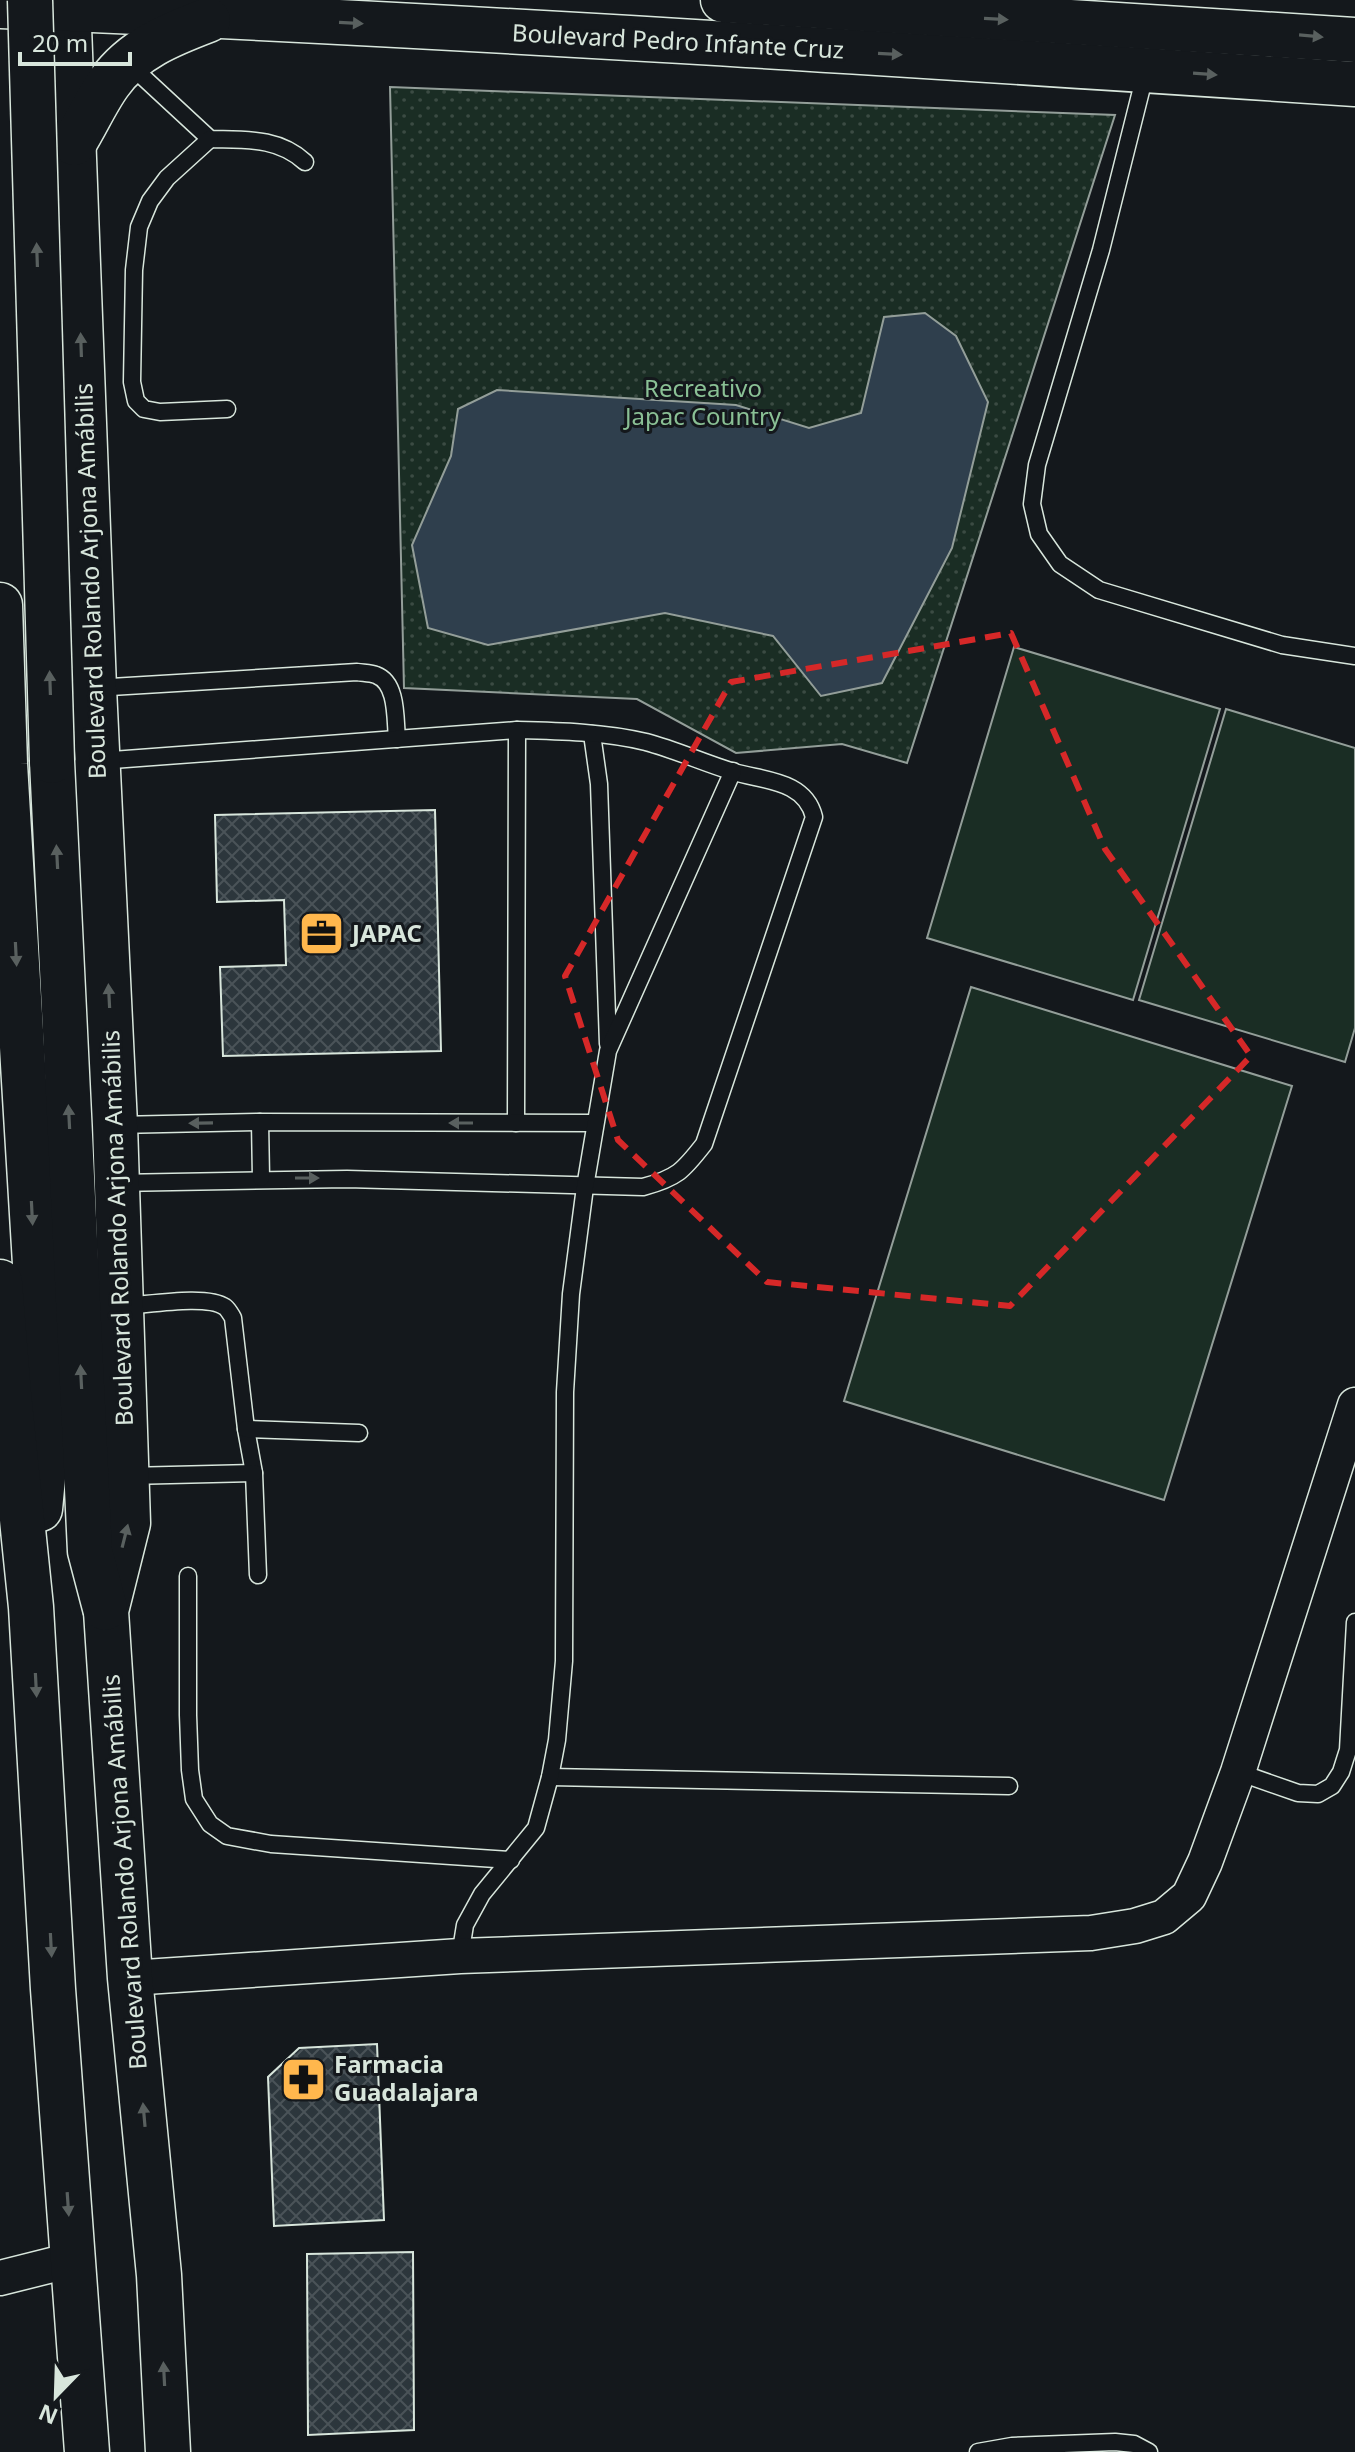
<svg xmlns="http://www.w3.org/2000/svg" width="1355" height="2452" viewBox="0 0 1355 2452" font-family="'Noto Sans',sans-serif">
<style>
.green{fill:#1a2d24;stroke:#939e99;stroke-width:2}
.park{fill:url(#park-dots);stroke:#939e99;stroke-width:2}
.water{fill:#2f3f4d;stroke:#939e99;stroke-width:2}
.building{fill:url(#building-cross-hatch);stroke:#d8e6dc;stroke-width:2}
.lines{fill:none;stroke-linecap:round;stroke-linejoin:round}
.lane-casing{stroke:#d8e6dc;stroke-width:19}
.street-casing{stroke:#d8e6dc;stroke-width:37}
.secondary-casing{stroke:#d8e6dc;stroke-width:47}
.highway-casing{stroke:#d8e6dc;stroke-width:47}
.lane{stroke:#14181c;stroke-width:16}
.street{stroke:#14181c;stroke-width:34}
.secondary{stroke:#14181c;stroke-width:44}
.highway{stroke:#14181c;stroke-width:44}
.secondary-bridge-casing{stroke:#d8e6dc;stroke-width:47;stroke-linecap:butt}
.secondary-bridge{stroke:#14181c;stroke-width:44}
.oneway{fill:#59605f}
.marked{fill:none;stroke:#d62828;stroke-width:6;stroke-dasharray:16 10;stroke-linejoin:round}
.labels{text-anchor:middle;stroke-width:6;stroke-linejoin:round;paint-order:stroke}
.street-label{font-size:24px;fill:#d8e6dc;stroke:#14181c}
.park-label{font-size:24px;fill:#8ac095;stroke:#14181c}
.poi-label{font-size:24px;font-weight:bold;fill:#d8e6dc;stroke:#14181c;text-anchor:start}
</style>
<defs>
<pattern id="park-dots" width="8" height="8" patternUnits="userSpaceOnUse" patternTransform="scale(2)"><rect width="8" height="8" fill="#1a2d24"/><path d="M2 2h.1M6 6h.1" fill="none" stroke="#3b4b43" stroke-width="1.8" stroke-linecap="round"/></pattern>
<pattern id="building-cross-hatch" width="8" height="8" patternUnits="userSpaceOnUse" patternTransform="scale(2)"><rect width="8" height="8" fill="#2c363c"/><path d="M0 0l8 8M0 8l8-8" fill="none" stroke="#4a5358"/></pattern>
</defs>
<rect width="100%" height="100%" fill="#14181c"/>
<g class="green">
<polygon points="1014,647 1220,709 1133,1000 927,938"/>
<polygon points="1226,709 1355,748 1355,1028 1345,1062 1139,1000"/>
<polygon points="971,987 1292,1086 1164,1500 844,1401"/>
</g>
<polygon class="park" points="390,87 1115,115 907,763 842,744 736,753 637,699 404,688"/>
<polygon class="water" points="925,313 956,336 988,402 952,548 882,683 821,696 773,636 665,613 488,645 428,628 412,545 451,456 458,409 497,390 736,405 809,428 861,413 884,317"/>
<g class="building">
<polygon points="435,810 441,1051 223,1056 220,967 286,965 284,900 217,902 215,815"/>
<polygon points="377,2044 384,2220 274,2226 268,2077 299,2048"/>
<polygon points="413,2252 414,2430 308,2435 307,2254"/>
</g>
<g class="lines">
<defs>
<g id="lane">
<path d="M130,65L210,139C245,140 278,137 305,162"/>
<polyline points="1146,71 1101,250 1037,465 1032,504 1039,534 1060,564 1099,590 1282,645 1355,656"/>
<polyline points="210,139 167,178 150,201 139,227 134,270 132,382 136,401 144,409 160,412 227,409"/>
<path d="M94,688L357,672C363,673 371,673 376,675C398,683 395,720 397,739"/>
<polyline points="592,734 599,784 608,1044"/>
<path d="M99,761L517,730C560,731 604,732 646,742C676,750 704,763 734,772C764,781 805,780 814,817L704,1144C683,1171 677,1178 643,1187L347,1179L117,1183"/>
<polyline points="260,1122 261,1178"/>
<polyline points="516,1123 517,730"/>
<polyline points="117,1125 260,1122 595,1123"/>
<path d="M124,1306C147,1305 207,1294 225,1307C227,1308 232,1316 233,1318L246,1429L254,1473L258,1575"/>
<polyline points="246,1429 359,1433"/>
<polyline points="128,1476 254,1473"/>
<polyline points="188,1576 188,1715 190,1770 194,1799 210,1824 227,1836 271,1844 511,1860"/>
<polyline points="1238,1772 1298,1793 1318,1794 1332,1786 1341,1772 1348,1750 1355,1622"/>
<polyline points="550,1777 1009,1786"/>
<polyline points="460,1956 465,1925 482,1894 536,1828 550,1777 557,1740 564,1661 565,1392 571,1294 585,1187 608,1051 733,771"/>
<polyline points="978,2452 1012,2446 1115,2442 1134,2444 1149,2452"/>
</g>
<g id="street">
<polyline points="130,1978 460,1956 1091,1933 1135,1926 1164,1917 1189,1896 1205,1862 1238,1772 1355,1405"/>
<polyline points="0,2278 72,2260"/>
</g>
<g id="secondary">
<polyline points="68,0 94,688 115,1125 128,1523 106,1611 130,1978 159,2275 168,2452"/>
<path d="M0,6C452,25 904,54 1355,84"/>
<path d="M74,143C86,124 96,101 109,83C133,49 171,34 208,20"/>
<polyline points="0,605 5,764 46,1447 40,1509"/>
<polyline points="52,761 90,1551 105,1608"/>
<polyline points="0,1282 9,1393 31,1607 53,1989 87,2452"/>
</g>
<polyline id="highway" points="723,0 1355,40"/>
</defs>
<use href="#lane" class="lane-casing"/>
<use href="#street" class="street-casing"/>
<use href="#secondary" class="secondary-casing"/>
<use href="#highway" class="highway-casing"/>
<use href="#lane" class="lane"/>
<use href="#street" class="street"/>
<use href="#secondary" class="secondary"/>
<use href="#highway" class="highway"/>
<defs>
<polyline id="secondary-bridge" points="30,0 52,761"/>
</defs>
<use href="#secondary-bridge" class="secondary-bridge-casing"/>
<use href="#secondary-bridge" class="secondary-bridge"/>
</g>
<defs><path id="oneway-solid" d="M-6-.8H1V-3.2L6.5 0L1 3.2V.8H-6Z" transform="scale(2)"/></defs>
<g class="oneway">
<use href="#oneway-solid" transform="translate(996 19) rotate(3)"/>
<use href="#oneway-solid" transform="translate(351 23) rotate(3)"/>
<use href="#oneway-solid" transform="translate(1311 36) rotate(5)"/>
<use href="#oneway-solid" transform="translate(890 54) rotate(3)"/>
<use href="#oneway-solid" transform="translate(1205 74) rotate(4)"/>
<use href="#oneway-solid" transform="translate(37 255) rotate(-92)"/>
<use href="#oneway-solid" transform="translate(81 345) rotate(-92)"/>
<use href="#oneway-solid" transform="translate(50 683) rotate(-92)"/>
<use href="#oneway-solid" transform="translate(57 857) rotate(-93)"/>
<use href="#oneway-solid" transform="translate(16 954) rotate(87)"/>
<use href="#oneway-solid" transform="translate(109 996) rotate(-93)"/>
<use href="#oneway-solid" transform="translate(69 1117) rotate(-93)"/>
<use href="#oneway-solid" transform="translate(201 1123) rotate(179)"/>
<use href="#oneway-solid" transform="translate(461 1123) rotate(-180)"/>
<use href="#oneway-solid" transform="translate(307 1178)"/>
<use href="#oneway-solid" transform="translate(32 1213) rotate(87)"/>
<use href="#oneway-solid" transform="translate(81 1377) rotate(-93)"/>
<use href="#oneway-solid" transform="translate(125 1536) rotate(-76)"/>
<use href="#oneway-solid" transform="translate(36 1685) rotate(87)"/>
<use href="#oneway-solid" transform="translate(51 1945) rotate(87)"/>
<use href="#oneway-solid" transform="translate(144 2115) rotate(-95)"/>
<use href="#oneway-solid" transform="translate(68 2204) rotate(86)"/>
<use href="#oneway-solid" transform="translate(164 2374) rotate(-93)"/>
</g>
<path class="marked" d="M1011,633L1105,849L1251,1056L1010,1306L767,1282L618,1140L565,976L731,682Z"/>
<defs>
<symbol id="office-square" viewBox="-11 -11 22 22"><rect x="-9" y="-9" width="18" height="18" rx="4" fill="#ffb74d" stroke="#14181c"/><path d="M-6-3h4V-5.5h4V-3h4V5H-6ZM-1-4.5V-3h2v-1.5ZM-6 0V1H6V0Z" fill="#111"/></symbol>
<symbol id="pharmacy-square" viewBox="-11 -11 22 22"><rect x="-9" y="-9" width="18" height="18" rx="4" fill="#ffb74d" stroke="#14181c"/><path d="M-2-6h4v4h4v4h-4v4h-4v-4h-4v-4h4Z" fill="#111"/></symbol>
</defs>
<g fill-rule="evenodd">
<use href="#office-square" x="296" y="908" width="51" height="51"/>
<use href="#pharmacy-square" x="278" y="2054" width="51" height="51"/>
</g>
<g class="labels">
<g class="street-label">
<text transform="translate(678 42) rotate(3)" y="8">Boulevard Pedro Infante Cruz</text>
<text transform="translate(91 581) rotate(-92)" y="8">Boulevard Rolando Arjona Amábilis</text>
<text transform="translate(118 1228) rotate(-92)" y="8">Boulevard Rolando Arjona Amábilis</text>
<text transform="translate(125 1872) rotate(-94)" y="8">Boulevard Rolando Arjona Amábilis</text>
</g>
<g class="park-label">
<text x="703" y="397">Recreativo<tspan x="703" dy="28">Japac Country</tspan></text>
</g>
<g class="poi-label">
<text x="352" y="942">JAPAC</text>
<text x="334" y="2073">Farmacia<tspan x="334" dy="28">Guadalajara</tspan></text>
</g>
</g>
<g transform="translate(56 2396) rotate(203)" stroke="#14181c" stroke-width="6" paint-order="stroke">
<path d="M0-6L14 30L0 20L-14 30Z" fill="#d8e6dc"/>
<text y="-12" font-size="22" font-weight="bold" text-anchor="middle" fill="#d8e6dc">N</text>
</g>
<path d="M20 52v12h110v-12" fill="none" stroke="#d8e6dc" stroke-width="4"/>
<text x="32" y="52" font-size="24" fill="#d8e6dc" stroke="#14181c" stroke-width="6" paint-order="stroke">20 m</text>
</svg>
